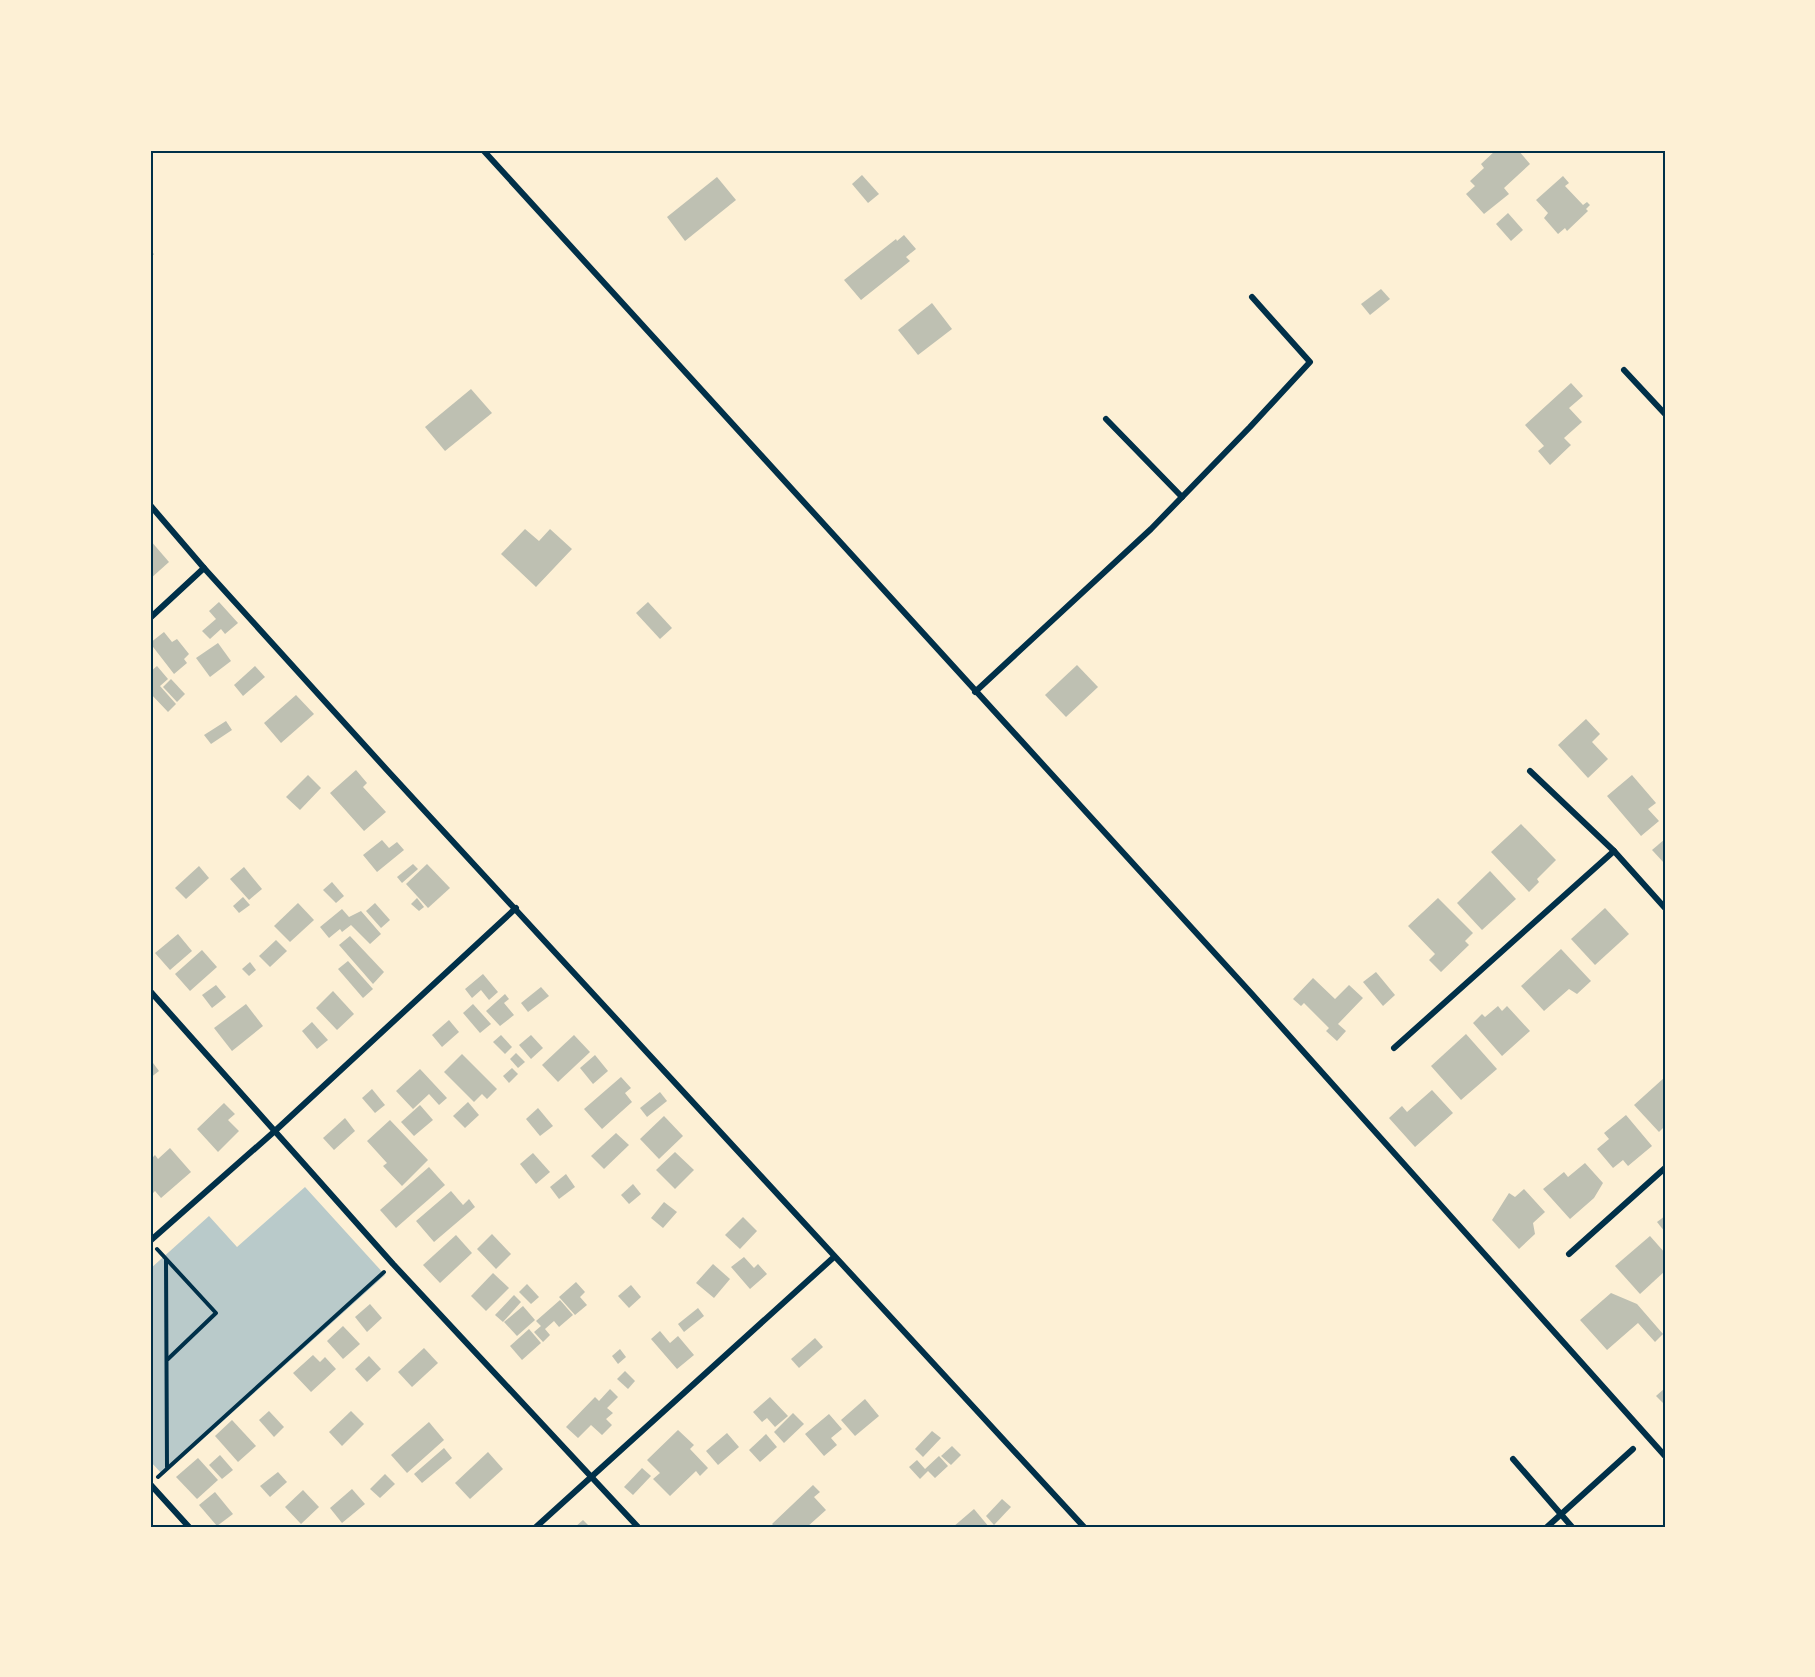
<svg xmlns="http://www.w3.org/2000/svg" width="1815" height="1677" viewBox="0 0 1815 1677" font-family="'Asap Condensed',sans-serif">
<style>
.green{fill:#b9caca}
.building{fill:#bec0b2}
.lines{fill:none;stroke-linecap:round;stroke-linejoin:round}
.path{stroke:#003049;stroke-width:4}
.service{stroke:#003049;stroke-width:4.5}
.minor{stroke:#003049;stroke-width:6}
.neatline{fill:none;stroke:#003049;stroke-width:2}
</style>
<rect width="100%" height="100%" fill="#fdf0d5"/>
<polygon class="green" points="305,1187 385,1275 163,1475 150,1461 150,1269 209,1216 237,1247"/>
<g class="building">
<polygon points="1496,150 1518,150 1530,164 1504,188 1509,194 1484,214 1466,194 1475,186 1470,181 1484,168 1481,164"/>
<polygon points="862,175 879,194 868,203 852,184"/>
<polygon points="1563,176 1569,183 1565,186 1583,205 1587,202 1590,205 1586,209 1588,211 1567,231 1565,228 1558,234 1544,218 1548,213 1536,200"/>
<polygon points="717,177 736,200 685,241 667,217"/>
<polygon points="1508,213 1523,230 1511,241 1496,224"/>
<polygon points="904,235 916,249 906,257 910,261 861,300 844,280 896,239 897,241"/>
<polygon points="1381,289 1390,299 1370,315 1361,304"/>
<polygon points="932,303 952,329 918,355 898,330"/>
<polygon points="1571,383 1583,396 1569,408 1582,422 1564,438 1571,445 1550,465 1538,451 1544,446 1525,425"/>
<polygon points="471,389 492,413 445,451 425,427"/>
<polygon points="525,529 539,541 550,529 572,549 536,587 501,554"/>
<polygon points="150,540 169,562 150,579"/>
<polygon points="219,602 238,623 225,634 221,629 210,639 202,631 216,619 209,611"/>
<polygon points="648,602 672,628 660,639 636,613"/>
<polygon points="164,632 172,642 177,639 189,654 184,659 187,663 174,674 150,643"/>
<polygon points="218,643 231,661 210,677 196,658"/>
<polygon points="1077,665 1098,687 1066,717 1045,695"/>
<polygon points="157,666 168,679 160,686 176,704 168,712 150,693 153,691 150,687 150,672"/>
<polygon points="255,666 265,677 243,696 234,685"/>
<polygon points="171,679 185,694 177,702 163,687"/>
<polygon points="296,695 314,714 281,743 264,723"/>
<polygon points="1586,719 1600,734 1592,742 1608,759 1588,778 1558,745"/>
<polygon points="226,721 232,730 211,744 204,735"/>
<polygon points="356,770 367,783 363,787 386,812 364,831 330,793"/>
<polygon points="308,775 321,788 300,810 286,797"/>
<polygon points="1632,775 1656,803 1648,809 1659,821 1641,836 1607,796"/>
<polygon points="1521,824 1556,860 1537,879 1539,882 1529,892 1491,852"/>
<polygon points="1665,839 1665,864 1652,850"/>
<polygon points="382,840 389,848 397,842 404,850 377,872 363,855"/>
<polygon points="413,864 418,869 402,883 397,877"/>
<polygon points="427,864 450,888 428,908 406,884"/>
<polygon points="199,866 209,878 186,899 175,888"/>
<polygon points="244,867 262,889 249,900 230,879"/>
<polygon points="1490,871 1516,899 1482,930 1457,903"/>
<polygon points="332,882 344,896 336,903 323,890"/>
<polygon points="243,897 250,905 239,913 233,906"/>
<polygon points="417,898 424,907 419,911 411,904"/>
<polygon points="1438,898 1473,933 1465,941 1469,945 1441,972 1429,960 1435,954 1408,926"/>
<polygon points="298,903 314,920 290,942 274,926"/>
<polygon points="375,903 390,920 381,928 366,911"/>
<polygon points="1605,908 1629,934 1595,965 1571,939"/>
<polygon points="342,909 349,917 361,911 381,934 370,944 351,925 342,932 340,929 329,938 320,927"/>
<polygon points="178,934 192,951 170,970 155,953"/>
<polygon points="350,936 384,972 373,984 339,945"/>
<polygon points="276,940 287,951 270,967 259,956"/>
<polygon points="1561,949 1591,981 1577,994 1569,989 1544,1011 1521,986"/>
<polygon points="202,950 217,967 190,991 175,974"/>
<polygon points="348,961 373,989 363,998 338,969"/>
<polygon points="250,962 256,970 249,976 242,969"/>
<polygon points="1376,972 1395,995 1383,1006 1363,982"/>
<polygon points="483,974 498,992 489,1000 481,990 472,998 465,989"/>
<polygon points="1313,978 1335,999 1349,985 1363,998 1338,1024 1346,1031 1337,1041 1326,1031 1329,1028 1304,1003 1301,1006 1293,999"/>
<polygon points="216,985 226,997 212,1008 202,995"/>
<polygon points="541,987 549,996 528,1012 521,1003"/>
<polygon points="333,991 354,1014 337,1030 316,1008"/>
<polygon points="505,994 509,999 504,1003 514,1015 500,1026 486,1011"/>
<polygon points="246,1004 263,1026 232,1051 214,1028"/>
<polygon points="473,1004 491,1024 480,1033 463,1013"/>
<polygon points="1498,1006 1502,1011 1507,1006 1530,1031 1502,1056 1473,1023 1482,1014 1485,1017"/>
<polygon points="449,1020 459,1032 442,1047 432,1035"/>
<polygon points="312,1022 328,1040 317,1049 302,1031"/>
<polygon points="1466,1034 1497,1069 1461,1100 1431,1066"/>
<polygon points="501,1035 512,1047 505,1054 493,1042"/>
<polygon points="531,1035 543,1048 531,1059 519,1045"/>
<polygon points="574,1035 590,1052 558,1082 542,1065"/>
<polygon points="516,1053 525,1062 518,1068 510,1059"/>
<polygon points="462,1054 497,1089 487,1099 482,1094 474,1102 444,1072"/>
<polygon points="595,1055 608,1071 593,1084 580,1068"/>
<polygon points="150,1059 159,1071 150,1078"/>
<polygon points="512,1068 518,1074 509,1083 503,1076"/>
<polygon points="420,1069 447,1098 439,1105 429,1094 413,1109 396,1091"/>
<polygon points="621,1077 631,1088 625,1093 632,1102 602,1129 584,1109"/>
<polygon points="1665,1077 1665,1126 1659,1132 1634,1105"/>
<polygon points="372,1089 385,1105 375,1113 362,1098"/>
<polygon points="1432,1090 1453,1113 1415,1147 1389,1118 1402,1106 1407,1112"/>
<polygon points="660,1092 667,1101 647,1117 640,1108"/>
<polygon points="468,1102 479,1115 465,1128 453,1116"/>
<polygon points="224,1103 235,1114 228,1120 239,1131 218,1152 197,1129"/>
<polygon points="420,1105 433,1120 414,1136 401,1122"/>
<polygon points="538,1108 553,1126 540,1136 526,1119"/>
<polygon points="1626,1115 1652,1146 1628,1166 1623,1160 1613,1168 1597,1149 1609,1139 1604,1133"/>
<polygon points="664,1116 683,1136 659,1159 640,1139"/>
<polygon points="345,1118 355,1131 334,1150 323,1138"/>
<polygon points="390,1120 428,1160 402,1186 383,1166 387,1163 367,1141"/>
<polygon points="616,1133 629,1145 604,1169 591,1156"/>
<polygon points="170,1148 191,1172 161,1198 155,1191 150,1196 150,1160 155,1155 158,1159"/>
<polygon points="675,1152 694,1170 675,1189 656,1170"/>
<polygon points="533,1153 550,1172 536,1184 520,1164"/>
<polygon points="1585,1163 1603,1183 1594,1198 1570,1219 1543,1189 1564,1172 1568,1177"/>
<polygon points="429,1167 445,1185 396,1228 380,1210"/>
<polygon points="566,1174 575,1187 559,1199 550,1187"/>
<polygon points="633,1184 641,1194 629,1204 621,1195"/>
<polygon points="1524,1189 1545,1212 1533,1223 1535,1234 1519,1249 1492,1220 1509,1193 1515,1197"/>
<polygon points="451,1191 463,1205 469,1199 475,1207 434,1242 416,1221"/>
<polygon points="664,1202 677,1212 663,1228 651,1218"/>
<polygon points="1665,1216 1665,1232 1657,1222"/>
<polygon points="743,1217 757,1231 740,1249 725,1235"/>
<polygon points="492,1234 511,1254 496,1269 477,1249"/>
<polygon points="456,1235 472,1253 440,1283 423,1265"/>
<polygon points="1650,1236 1665,1253 1665,1271 1640,1294 1615,1266"/>
<polygon points="744,1257 754,1268 758,1264 767,1274 750,1289 731,1267"/>
<polygon points="713,1264 730,1279 714,1298 696,1283"/>
<polygon points="493,1273 509,1288 486,1311 471,1296"/>
<polygon points="576,1282 585,1292 580,1297 587,1305 575,1315 559,1297"/>
<polygon points="527,1284 539,1297 531,1304 519,1292"/>
<polygon points="631,1285 641,1297 629,1308 618,1296"/>
<polygon points="1611,1293 1637,1304 1663,1334 1655,1342 1638,1323 1607,1350 1580,1320"/>
<polygon points="514,1295 521,1302 503,1322 495,1315"/>
<polygon points="560,1300 573,1315 559,1327 554,1321 545,1329 550,1335 543,1342 534,1332 541,1326 536,1321"/>
<polygon points="370,1304 382,1318 367,1332 355,1317"/>
<polygon points="523,1306 535,1320 517,1336 504,1322"/>
<polygon points="698,1308 704,1316 684,1332 678,1324"/>
<polygon points="343,1326 360,1344 343,1359 327,1341"/>
<polygon points="529,1329 541,1343 522,1360 510,1346"/>
<polygon points="660,1331 670,1343 678,1336 694,1355 677,1369 651,1339"/>
<polygon points="815,1338 823,1347 799,1368 791,1359"/>
<polygon points="424,1348 438,1363 412,1387 398,1372"/>
<polygon points="620,1349 626,1357 618,1364 612,1356"/>
<polygon points="313,1355 320,1362 325,1357 336,1369 311,1392 293,1373"/>
<polygon points="369,1356 381,1369 367,1382 355,1369"/>
<polygon points="625,1371 635,1381 628,1389 617,1379"/>
<polygon points="1665,1388 1665,1405 1656,1396"/>
<polygon points="610,1389 618,1397 607,1408 613,1413 606,1419 612,1425 602,1435 591,1425 578,1438 566,1427 595,1397 599,1401"/>
<polygon points="770,1397 788,1416 775,1427 767,1418 762,1422 753,1412"/>
<polygon points="865,1399 879,1416 855,1436 841,1420"/>
<polygon points="269,1411 284,1427 274,1437 259,1420"/>
<polygon points="351,1411 364,1424 342,1446 329,1432"/>
<polygon points="793,1413 804,1424 784,1443 774,1432"/>
<polygon points="829,1414 842,1429 831,1438 837,1445 824,1456 805,1434"/>
<polygon points="232,1420 256,1446 238,1462 215,1436"/>
<polygon points="429,1422 444,1440 407,1473 391,1455"/>
<polygon points="678,1430 694,1445 690,1449 708,1468 700,1476 696,1471 670,1496 653,1479 660,1473 647,1460"/>
<polygon points="932,1431 941,1438 923,1457 915,1449"/>
<polygon points="727,1433 739,1447 718,1465 706,1451"/>
<polygon points="766,1434 777,1447 760,1462 749,1450"/>
<polygon points="952,1446 961,1455 951,1465 941,1456"/>
<polygon points="444,1448 452,1458 422,1483 414,1474"/>
<polygon points="488,1452 503,1469 470,1499 455,1483"/>
<polygon points="220,1455 233,1470 222,1479 209,1465"/>
<polygon points="939,1456 948,1466 935,1478 928,1471 920,1479 909,1467 917,1460 925,1469"/>
<polygon points="198,1458 218,1480 197,1499 176,1477"/>
<polygon points="642,1468 651,1476 633,1495 624,1487"/>
<polygon points="278,1472 287,1482 270,1497 260,1486"/>
<polygon points="385,1474 395,1484 380,1498 370,1489"/>
<polygon points="813,1485 820,1492 814,1497 826,1510 807,1527 775,1527 772,1524"/>
<polygon points="352,1489 365,1504 342,1523 330,1508"/>
<polygon points="303,1490 319,1507 301,1524 285,1507"/>
<polygon points="215,1492 233,1514 217,1526 199,1505"/>
<polygon points="1002,1499 1011,1507 994,1525 986,1516"/>
<polygon points="974,1509 989,1527 953,1527"/>
<polygon points="583,1520 590,1527 575,1527"/>
</g>
<g class="lines">
<g class="path">
<polyline points="157,1249 216,1313 168,1359"/>
<polyline points="166,1260 167,1467"/>
<polyline points="158,1477 384,1272"/>
</g>
<polyline class="service" points="150,254 151,254"/>
<g class="minor">
<polyline points="483,150 1251,993 1665,1456"/>
<polyline points="1624,370 1665,414"/>
<polyline points="1106,419 1182,497"/>
<polyline points="150,505 204,568 387,770 1084,1527"/>
<polyline points="150,618 204,568"/>
<polyline points="975,692 1151,529 1250,427 1310,362 1252,297"/>
<polyline points="1530,771 1614,851 1665,908"/>
<polyline points="150,991 393,1264 638,1527"/>
<polyline points="1394,1048 1614,851"/>
<polyline points="150,1241 276,1130 516,908"/>
<polyline points="1569,1254 1665,1168"/>
<polyline points="1513,1459 1572,1527"/>
<polyline points="150,1484 189,1527"/>
<polyline points="536,1527 834,1257"/>
<polyline points="1547,1527 1633,1449"/>
</g>
</g>
<rect width="1815" height="1677" fill="none" stroke="#fdf0d5" stroke-width="303"/>
<rect x="152" y="152" width="1512" height="1374" class="neatline"/>
</svg>
